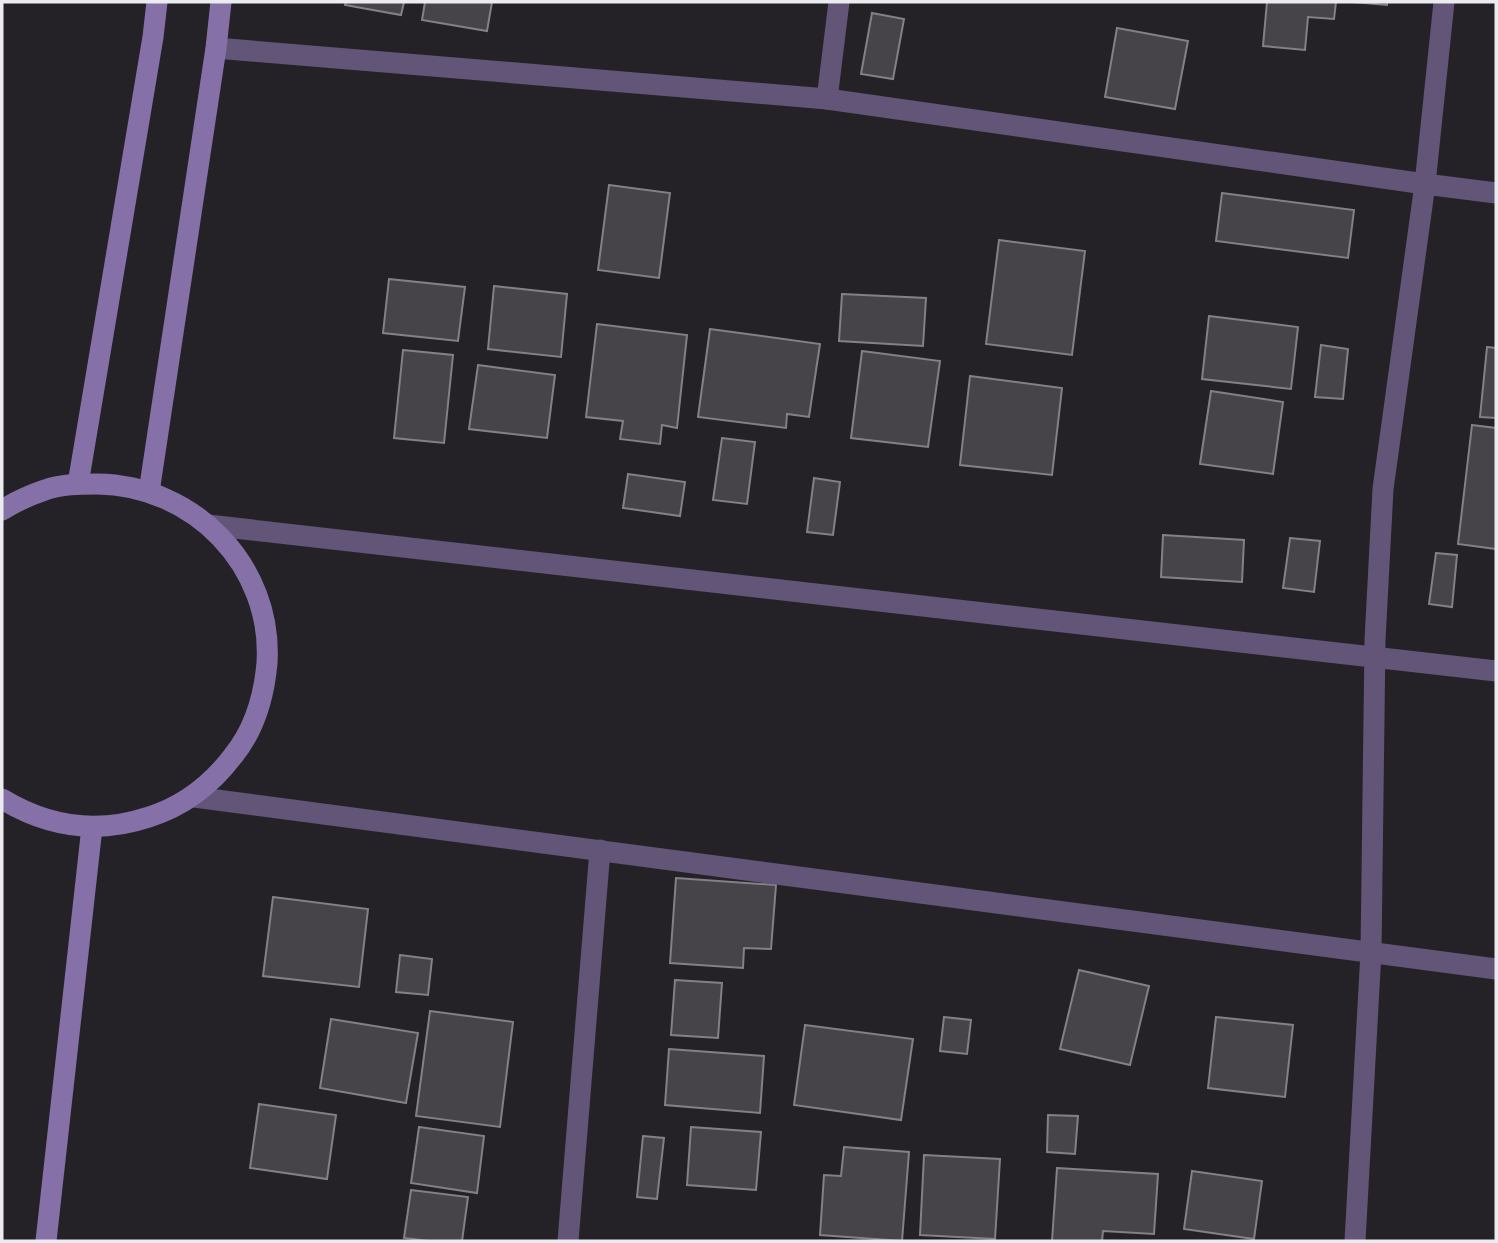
<svg xmlns="http://www.w3.org/2000/svg" width="1498" height="1243" viewBox="0 0 1498 1243" font-family="Barlow,sans-serif">
<style>
.building{fill:#464449;stroke:#838087;stroke-width:2}
.lines{fill:none;stroke-linecap:round;stroke-linejoin:round}
.street{stroke:#625577;stroke-width:21}
.secondary{stroke:#8570a7;stroke-width:21}
</style>
<rect width="100%" height="100%" fill="#242227"/>
<g class="building">
<polygon points="346,2 404,2 401,15 345,5"/>
<polygon points="425,2 492,2 487,31 422,20"/>
<polygon points="1267,2 1336,2 1334,19 1308,17 1305,50 1263,46"/>
<polygon points="1352,2 1387,2 1387,5"/>
<polygon points="872,13 904,19 893,79 861,74"/>
<polygon points="1117,28 1188,41 1175,109 1105,97"/>
<polygon points="609,185 670,193 659,278 598,270"/>
<polygon points="1222,193 1354,210 1348,258 1216,241"/>
<polygon points="999,240 1085,251 1072,355 986,344"/>
<polygon points="389,279 465,287 458,341 383,333"/>
<polygon points="494,286 567,294 561,357 488,349"/>
<polygon points="842,294 926,298 923,346 839,341"/>
<polygon points="1209,316 1298,327 1291,389 1202,379"/>
<polygon points="597,324 687,335 677,428 662,425 660,444 620,439 623,421 586,417"/>
<polygon points="710,329 820,344 809,417 787,414 786,428 698,417"/>
<polygon points="1321,345 1348,349 1343,399 1315,397"/>
<polygon points="1487,347 1496,348 1496,418 1480,417"/>
<polygon points="403,350 453,355 444,443 394,438"/>
<polygon points="862,351 940,361 928,447 851,438"/>
<polygon points="478,365 555,375 547,438 469,429"/>
<polygon points="970,376 1062,388 1052,475 960,465"/>
<polygon points="1211,391 1283,402 1273,474 1200,464"/>
<polygon points="1472,425 1496,428 1496,549 1458,544"/>
<polygon points="722,438 755,442 747,504 713,500"/>
<polygon points="628,474 685,482 680,516 623,508"/>
<polygon points="814,478 840,482 833,535 807,532"/>
<polygon points="1163,535 1244,540 1242,582 1161,577"/>
<polygon points="1290,538 1320,541 1314,592 1283,588"/>
<polygon points="1436,553 1457,555 1452,607 1429,604"/>
<polygon points="676,878 776,885 771,949 744,948 743,968 670,963"/>
<polygon points="273,897 368,909 359,987 263,976"/>
<polygon points="400,955 432,959 428,995 396,992"/>
<polygon points="1079,970 1149,986 1130,1065 1060,1049"/>
<polygon points="675,980 722,983 718,1038 671,1035"/>
<polygon points="430,1011 513,1022 500,1127 416,1116"/>
<polygon points="944,1017 971,1020 967,1054 940,1051"/>
<polygon points="1216,1017 1293,1025 1285,1097 1208,1088"/>
<polygon points="331,1019 418,1033 406,1103 320,1088"/>
<polygon points="805,1025 913,1039 901,1120 794,1105"/>
<polygon points="669,1049 764,1056 760,1113 665,1105"/>
<polygon points="259,1104 336,1115 327,1179 250,1168"/>
<polygon points="1048,1115 1078,1116 1075,1154 1047,1152"/>
<polygon points="419,1127 484,1136 477,1193 411,1183"/>
<polygon points="691,1127 761,1132 756,1190 687,1185"/>
<polygon points="643,1136 664,1138 657,1199 637,1197"/>
<polygon points="844,1147 909,1152 902,1241 820,1235 824,1175 841,1176"/>
<polygon points="924,1155 1000,1159 995,1239 920,1235"/>
<polygon points="1057,1168 1158,1174 1154,1234 1103,1231 1102,1241 1052,1241"/>
<polygon points="1192,1171 1262,1181 1254,1239 1184,1229"/>
<polygon points="411,1190 468,1197 462,1241 429,1241 404,1238"/>
</g>
<g class="lines">
<g class="street">
<polyline points="216,48 827,99 1425,184 1496,193"/>
<polyline points="827,99 839,2"/>
<polyline points="208,525 1496,671"/>
<polyline points="194,797 1496,969"/>
<polyline points="568,1241 600,850"/>
<polyline points="1355,1241 1371,952 1375,640 1383,489 1425,184 1444,2"/>
</g>
<g class="secondary">
<polyline points="78,484 153,37 157,2"/>
<polyline points="149,492 216,48 221,2"/>
<path d="M2,510C15,502 30,495 45,490C61,484 80,484 97,484C194,485 273,566 267,663C264,697 255,729 233,756C211,785 184,806 149,817C98,834 48,827 2,799"/>
<polyline points="46,1241 92,827"/>
</g>
</g>
<rect width="1498" height="1243" fill="none" stroke="#ecebef" stroke-width="7"/>
</svg>
